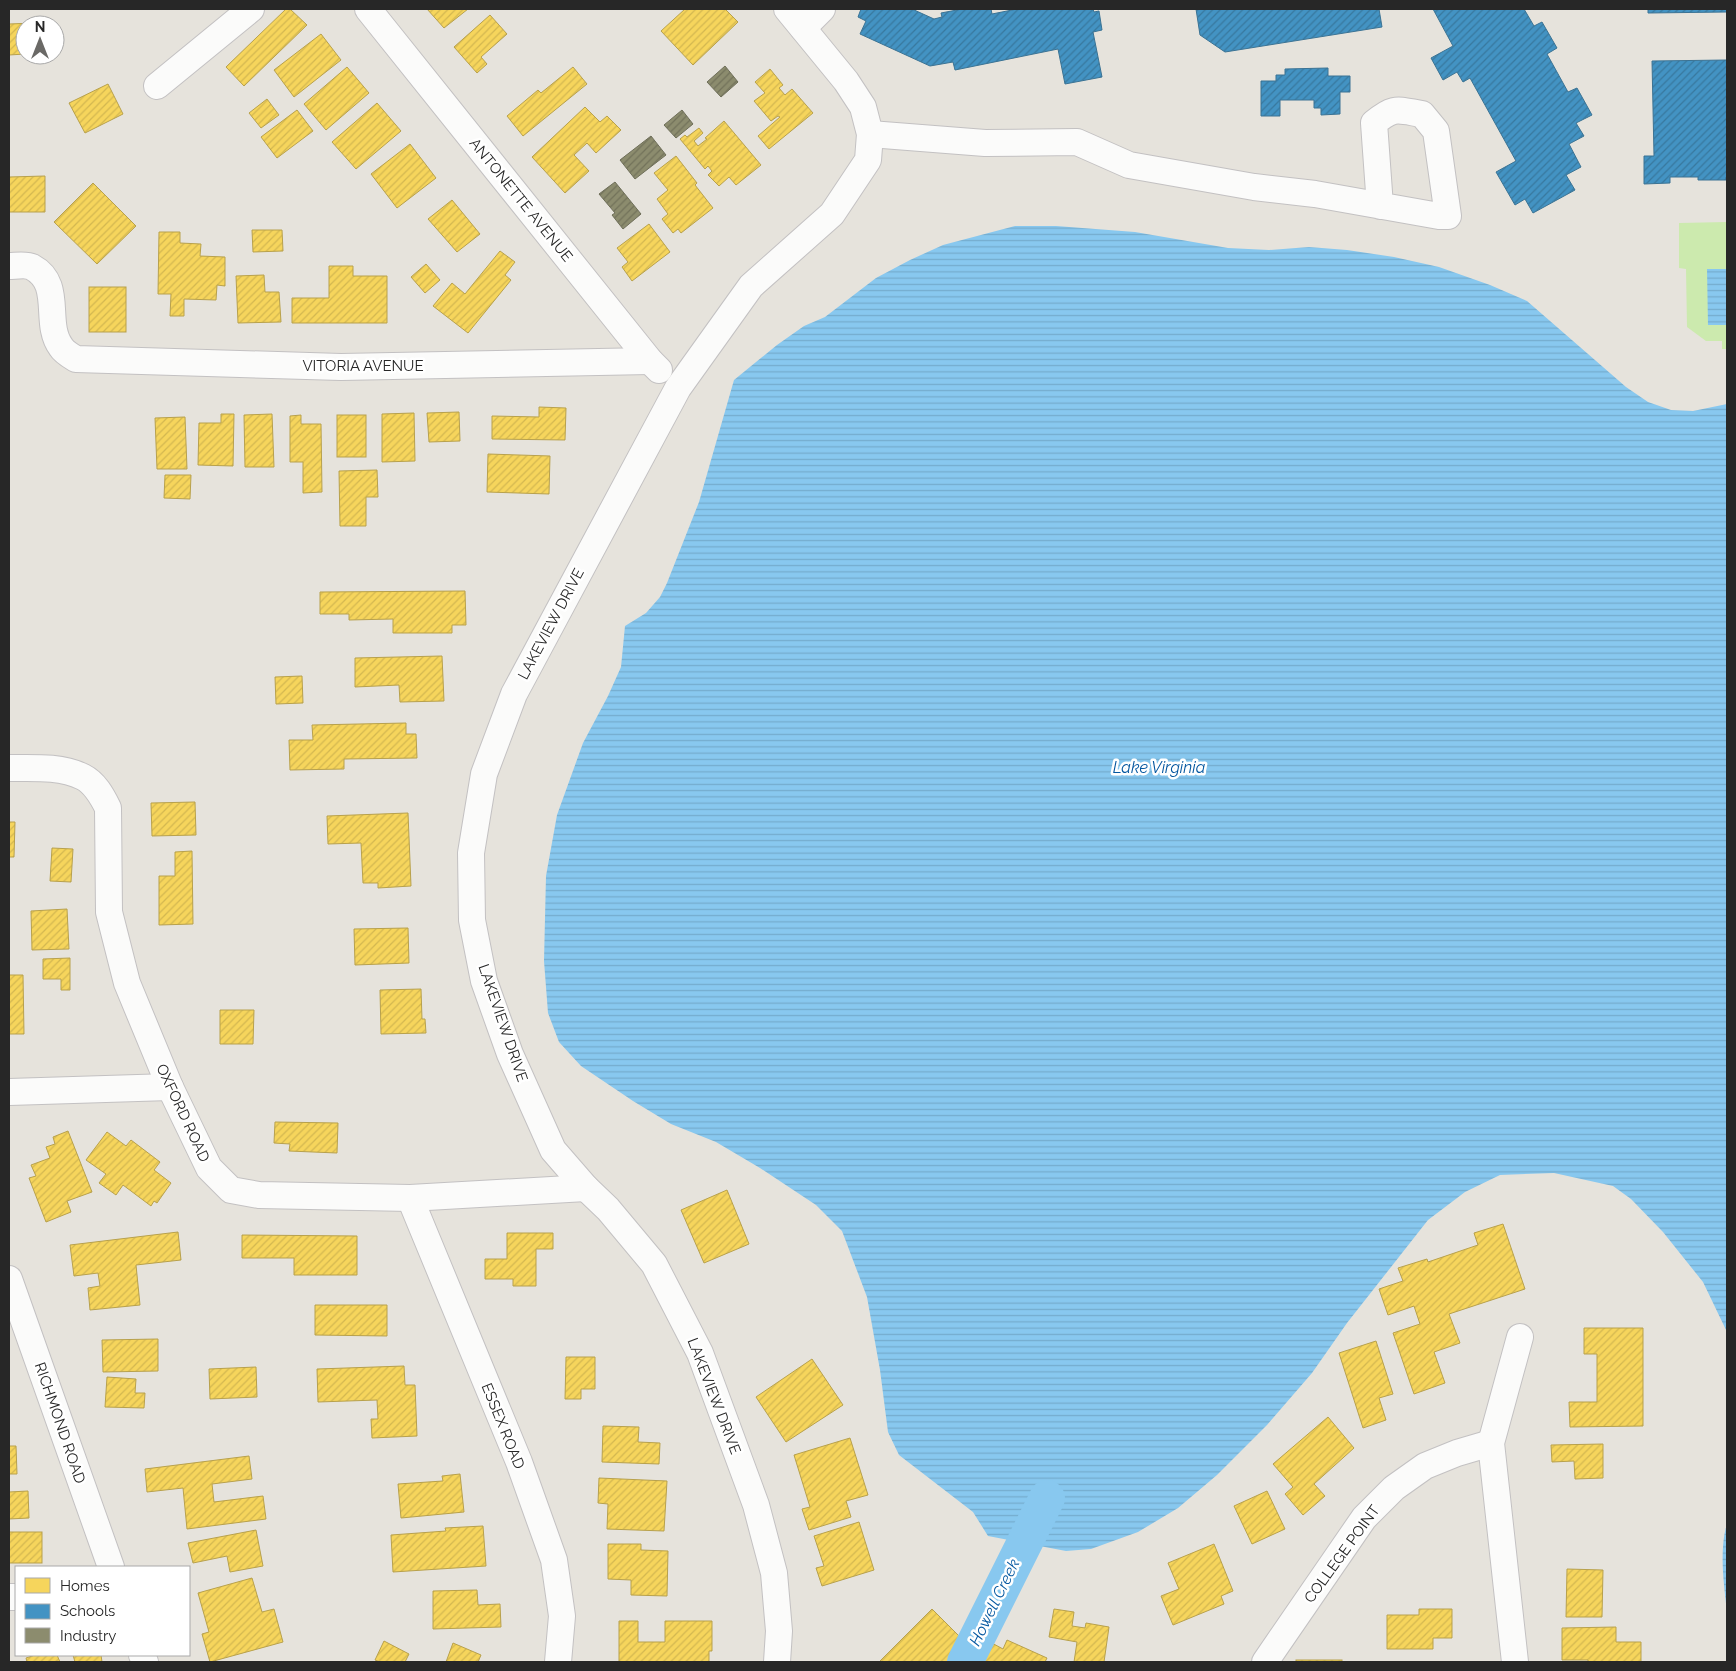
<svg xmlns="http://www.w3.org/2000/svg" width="1736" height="1671" viewBox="0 0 1736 1671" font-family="Raleway,sans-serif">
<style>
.pitch{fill:#cceaae}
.water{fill:url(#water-rules)}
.homes{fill:url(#homes-hatch);stroke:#b8a14c}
.schools{fill:url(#schools-hatch);stroke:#3b7394}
.industry{fill:url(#industry-hatch);stroke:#6e6e59}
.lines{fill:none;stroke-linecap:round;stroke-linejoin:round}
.river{stroke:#88c8ef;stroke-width:36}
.minor-casing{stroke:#c3c1c2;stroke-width:28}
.minor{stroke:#fbfbfa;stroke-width:26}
.labels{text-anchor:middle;stroke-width:5;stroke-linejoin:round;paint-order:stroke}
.street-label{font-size:15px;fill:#272727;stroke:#fff}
.water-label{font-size:16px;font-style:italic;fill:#03569f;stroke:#fff}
</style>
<defs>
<pattern id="water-rules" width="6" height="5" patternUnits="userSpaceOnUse" patternTransform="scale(1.25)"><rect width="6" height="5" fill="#88c8ef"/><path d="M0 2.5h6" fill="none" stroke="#75accd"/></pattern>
<pattern id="homes-hatch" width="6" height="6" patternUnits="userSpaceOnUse" patternTransform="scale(1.25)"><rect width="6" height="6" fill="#f6d55c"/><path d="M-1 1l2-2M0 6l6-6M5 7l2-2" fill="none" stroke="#d3b750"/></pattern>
<pattern id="schools-hatch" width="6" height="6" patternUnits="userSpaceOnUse" patternTransform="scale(1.25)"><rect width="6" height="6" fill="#4393c3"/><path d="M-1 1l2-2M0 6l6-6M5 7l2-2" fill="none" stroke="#38789e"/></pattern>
<pattern id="industry-hatch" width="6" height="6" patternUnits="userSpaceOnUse" patternTransform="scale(1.25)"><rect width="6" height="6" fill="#8c8c6e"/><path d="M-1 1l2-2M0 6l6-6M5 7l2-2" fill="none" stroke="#72725a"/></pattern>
</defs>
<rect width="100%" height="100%" fill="#e6e3dc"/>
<polygon class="pitch" points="1727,222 1727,349 1722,349 1722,341 1706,341 1687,327 1686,269 1679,268 1679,223"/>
<g class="water">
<polygon points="1015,226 1056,226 1135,232 1228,248 1269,250 1309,247 1347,250 1394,257 1439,267 1490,285 1527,301 1626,387 1648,402 1671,410 1693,411 1727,404 1727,1332 1703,1282 1663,1232 1631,1199 1613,1186 1554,1173 1500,1175 1465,1192 1428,1220 1347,1323 1312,1373 1267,1425 1217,1475 1178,1508 1138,1532 1091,1549 1066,1551 988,1536 973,1512 899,1455 888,1432 880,1370 867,1297 842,1231 816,1205 760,1168 716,1142 671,1124 633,1101 581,1066 559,1042 548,1013 544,961 546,876 557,815 583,743 608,696 621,667 625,626 646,613 660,597 667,583 699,502 734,380 777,345 804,326 825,317 876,278 910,260 943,245"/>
<polygon points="1707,269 1727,269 1727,325 1708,325"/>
<path d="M1727,1524V1611C1724,1585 1719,1549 1727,1524Z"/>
</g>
<g class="homes">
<polygon points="286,9 290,9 307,25 244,86 226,67"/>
<polygon points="427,9 468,9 444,28"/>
<polygon points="685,9 725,9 738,22 693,65 661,31"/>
<polygon points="490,15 507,34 481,57 487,64 477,73 454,47"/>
<polygon points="34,23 34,25 25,25 25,54 9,55 9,24"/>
<polygon points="321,34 341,60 294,97 274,70"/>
<polygon points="347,67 369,93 326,130 304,104"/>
<polygon points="573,67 587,84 523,136 507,116 538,90 541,93"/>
<polygon points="770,69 783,85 779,88 785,95 792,89 813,113 769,149 758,136 780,117 778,116 771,121 754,101 765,93 755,82"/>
<polygon points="108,84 123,114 85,133 69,103"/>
<polygon points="267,99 279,115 261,128 249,113"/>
<polygon points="377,103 401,131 356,169 332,142"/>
<polygon points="585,107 600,122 607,116 621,130 596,153 587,143 574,155 589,171 565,193 532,157"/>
<polygon points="297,110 313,131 277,158 261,137"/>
<polygon points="724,121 761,165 736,185 729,177 719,186 708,175 712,171 708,166 705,169 680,139 685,135 687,137 699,128 703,133 694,141 698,146 707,139 705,138"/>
<polygon points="410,144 436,178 397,208 371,174"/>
<polygon points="676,156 697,183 695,185 713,208 681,233 678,229 673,233 662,219 668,214 657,199 668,190 654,173"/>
<polygon points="45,176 45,212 9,212 9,177"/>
<polygon points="93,183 136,226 97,264 54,222"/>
<polygon points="452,200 480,234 457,252 428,219"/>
<polygon points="649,224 670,252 632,281 622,267 628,262 617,248"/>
<polygon points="252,230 282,230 283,251 253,252"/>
<polygon points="159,232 180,232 180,243 201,244 200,256 225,257 225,286 217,285 216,300 184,299 184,316 170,316 171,294 158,294"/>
<polygon points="500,251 515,262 505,275 511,280 468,333 433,306 452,283 465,294"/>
<polygon points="426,264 440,280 425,293 411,277"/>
<polygon points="329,266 353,266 353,276 387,276 387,323 292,323 292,298 329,298"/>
<polygon points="264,275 265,292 279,292 281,322 238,323 236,276"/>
<rect x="89" y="287" width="37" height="45"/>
<polygon points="539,407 566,408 565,440 492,439 492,416 539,417"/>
<polygon points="459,412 460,441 429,442 427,413"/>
<polygon points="414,413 415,461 382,462 382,414"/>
<polygon points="221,414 234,414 233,466 198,465 199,423 221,423"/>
<polygon points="272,414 274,467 245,467 244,415"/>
<polygon points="301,415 301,424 321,424 322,492 303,493 303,462 290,462 290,416"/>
<rect x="337" y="415" width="29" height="42"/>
<polygon points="185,417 187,469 157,469 155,418"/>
<polygon points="488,454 550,456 549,494 487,492"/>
<polygon points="377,470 378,497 366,497 366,526 340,526 339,471"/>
<polygon points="165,475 191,475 190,499 164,498"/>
<polygon points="465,591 466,625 452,625 452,633 393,633 393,619 349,620 349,614 320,614 320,592"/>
<polygon points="442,656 444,701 400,702 399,685 355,687 355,658"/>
<polygon points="302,676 303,703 276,704 275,677"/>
<polygon points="406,723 406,734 416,734 417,758 344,759 344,769 290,770 289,740 313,740 312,725"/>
<polygon points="195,802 196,835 152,836 151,803"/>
<polygon points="408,813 411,886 378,888 378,883 363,883 361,843 328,844 327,816"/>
<polygon points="9,822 15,822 14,857 9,857"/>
<polygon points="52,848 73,849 71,882 50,881"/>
<polygon points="192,851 193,924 159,925 159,876 175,876 175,852"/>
<polygon points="67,909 69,949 32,950 31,911"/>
<polygon points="408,928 409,963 355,965 354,929"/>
<polygon points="70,958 70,990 61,990 61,979 43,979 43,959"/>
<polygon points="9,975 23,975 24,1034 9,1034"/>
<polygon points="421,989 422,1019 425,1019 426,1033 381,1034 380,990"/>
<polygon points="220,1010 254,1010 253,1044 220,1044"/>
<polygon points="275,1122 338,1123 337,1153 289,1151 290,1144 274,1143"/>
<polygon points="68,1131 92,1192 67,1201 71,1212 46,1222 29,1178 36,1176 31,1165 50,1158 46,1147 55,1144 53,1137"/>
<polygon points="107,1132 126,1146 131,1140 160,1162 154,1170 171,1183 157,1203 154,1201 151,1206 123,1185 116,1195 99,1183 106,1174 86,1160"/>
<polygon points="727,1190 749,1244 704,1263 681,1210"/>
<polygon points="1503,1224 1525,1289 1449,1314 1460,1343 1434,1352 1445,1383 1414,1394 1393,1333 1420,1324 1414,1306 1388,1315 1379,1289 1403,1281 1398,1268 1427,1259 1428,1262 1478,1245 1474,1233"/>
<polygon points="178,1232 181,1260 136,1265 140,1305 90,1310 88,1288 100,1286 98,1273 74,1276 70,1245"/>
<polygon points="507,1233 553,1233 553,1249 536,1249 536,1286 513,1286 513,1279 485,1279 485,1259 507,1259"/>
<polygon points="242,1235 357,1236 357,1275 294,1275 294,1258 242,1258"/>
<polygon points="315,1305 387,1305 387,1336 315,1335"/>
<polygon points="1584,1328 1643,1328 1643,1426 1570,1427 1569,1402 1597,1402 1597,1354 1584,1354"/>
<polygon points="158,1339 158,1371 103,1372 102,1340"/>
<polygon points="1376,1341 1393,1394 1379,1398 1386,1420 1363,1428 1339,1353"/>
<polygon points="566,1357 595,1357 595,1389 581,1389 581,1399 565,1399"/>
<polygon points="812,1359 843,1405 786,1442 756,1397"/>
<polygon points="404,1366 405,1385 415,1385 417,1436 372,1438 371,1419 378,1419 377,1400 318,1402 317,1369"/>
<polygon points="256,1367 257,1397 210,1399 209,1369"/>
<polygon points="107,1377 136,1379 135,1393 145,1393 144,1408 105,1407"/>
<polygon points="1328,1417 1354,1448 1314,1484 1325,1496 1303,1515 1285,1494 1293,1487 1273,1464"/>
<polygon points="603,1426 639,1427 638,1442 660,1443 659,1464 602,1462"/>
<polygon points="850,1438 868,1495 846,1501 851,1517 809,1530 802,1509 810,1507 794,1455"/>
<polygon points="1603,1444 1603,1478 1575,1479 1574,1461 1552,1462 1551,1445"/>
<polygon points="9,1446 16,1446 17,1474 9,1474"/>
<polygon points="249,1456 252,1479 212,1484 214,1502 263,1496 266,1519 187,1529 183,1488 147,1492 145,1469"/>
<polygon points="460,1474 464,1512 401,1518 398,1484 443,1481 442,1476"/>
<polygon points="599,1478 667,1481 664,1531 607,1529 608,1504 598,1503"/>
<polygon points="28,1491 29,1518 9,1519 9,1492"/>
<polygon points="1267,1491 1285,1529 1252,1544 1234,1506"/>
<polygon points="859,1522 874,1570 822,1586 816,1568 824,1566 814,1536"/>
<polygon points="483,1526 486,1566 393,1572 391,1535 446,1531 445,1528"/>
<polygon points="256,1530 263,1566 230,1572 227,1556 193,1563 188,1543"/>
<rect x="9" y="1532" width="33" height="31"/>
<polygon points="608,1544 641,1544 641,1550 668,1551 667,1596 631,1595 631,1580 608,1579"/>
<polygon points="1214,1544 1233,1591 1221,1596 1224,1604 1173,1625 1161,1596 1179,1589 1168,1563"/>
<polygon points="1567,1569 1603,1570 1602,1617 1566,1617"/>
<polygon points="252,1578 262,1612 274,1609 283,1642 210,1662 202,1634 209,1632 198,1593"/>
<polygon points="477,1590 478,1605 500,1604 501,1627 433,1629 433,1591"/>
<polygon points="932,1609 967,1644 948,1662 879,1662"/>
<polygon points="1054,1609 1074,1612 1072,1626 1085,1628 1086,1623 1109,1627 1104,1662 1074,1662 1077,1642 1049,1637"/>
<polygon points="1419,1609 1452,1609 1452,1638 1433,1638 1433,1649 1387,1649 1387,1615 1419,1615"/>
<polygon points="619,1621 638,1621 638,1642 665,1642 665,1621 712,1621 712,1651 709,1651 709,1662 619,1662"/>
<polygon points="1616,1627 1616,1642 1641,1642 1641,1662 1588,1662 1588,1660 1562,1660 1562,1628"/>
<polygon points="1007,1640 1047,1658 1045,1662 980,1662 990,1642 1003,1649"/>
<polygon points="384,1641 409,1654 405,1662 380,1662 375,1660"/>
<polygon points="453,1643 481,1655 478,1662 446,1662"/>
<polygon points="35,1655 57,1655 60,1662 27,1662 26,1658"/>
<polygon points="73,1655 101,1655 102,1662 75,1662"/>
<rect x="1296" y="1660" width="46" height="2"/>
</g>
<g class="schools">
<polygon points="861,9 912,9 934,19 942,17 941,13 962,9 991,9 992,14 1017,9 1093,9 1094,12 1099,11 1102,30 1093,32 1102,77 1065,84 1058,49 955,70 953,62 930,66 860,34 866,21 858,17"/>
<polygon points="1196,9 1379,9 1382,27 1225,52 1200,35"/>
<polygon points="1433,9 1524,9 1534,26 1542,22 1557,48 1547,54 1568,92 1577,88 1592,115 1576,123 1584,136 1569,144 1581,167 1566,175 1575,190 1533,213 1525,199 1515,205 1496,172 1516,161 1470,78 1463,82 1457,72 1443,80 1431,58 1453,46"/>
<polygon points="1648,9 1727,9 1727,12 1648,13"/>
<polygon points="1727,60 1727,177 1726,177 1726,180 1698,180 1698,177 1670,177 1670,183 1644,184 1644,156 1654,156 1652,61"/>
<polygon points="1328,68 1328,76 1350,76 1350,92 1340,92 1340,114 1321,115 1321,108 1314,108 1314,100 1280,100 1280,116 1261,116 1261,81 1276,81 1276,75 1285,75 1285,69"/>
</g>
<g class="industry">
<polygon points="725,66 738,82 721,97 707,82"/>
<polygon points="682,110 693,124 676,138 664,125"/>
<polygon points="651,136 666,155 635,179 620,160"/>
<polygon points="615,182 641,214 623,229 612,215 615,213 599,194"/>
</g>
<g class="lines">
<polyline class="river" points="965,1662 1047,1498"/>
<defs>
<g id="minor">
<polyline points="368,9 650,361 659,370"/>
<polyline points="803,28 822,9"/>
<polyline points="157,86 251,9"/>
<path d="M870,134L985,143L1077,142L1129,165L1254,187L1315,194L1439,216H1448L1436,131L1422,114C1397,110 1394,106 1374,123L1380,206"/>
<path d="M9,266C15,266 26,264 32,267C64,284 43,323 61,347C64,352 71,356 76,359L341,367L650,361"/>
<path d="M9,768C33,768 61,766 83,777C95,783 102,796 108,808L109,912L127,983L170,1087L209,1168L231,1190L259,1195L410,1198L586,1188"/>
<polyline points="9,1092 170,1087"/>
<polyline points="410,1198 519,1462 554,1560 562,1616 558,1662"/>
<polyline points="9,1279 111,1567"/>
<polyline points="9,1597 16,1597"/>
<polyline points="142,1655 145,1662"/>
<polyline points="777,1662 779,1631 774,1573 756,1505 700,1353 654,1264 608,1209 586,1188 553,1150 510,1054 484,981 472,920 471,853 484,774 514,694 678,388 751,286 832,214 868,160 870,134 863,107 846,81 787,9"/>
<polyline points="1265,1662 1364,1518 1394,1488 1425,1466 1457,1453 1491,1443"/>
<polyline points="1515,1662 1491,1443 1520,1337"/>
</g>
</defs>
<use href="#minor" class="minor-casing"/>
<use href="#minor" class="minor"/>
</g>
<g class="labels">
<g class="street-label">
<text transform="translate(521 200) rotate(51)" y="5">ANTONETTE AVENUE</text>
<text x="363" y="371">VITORIA AVENUE</text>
<text transform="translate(551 624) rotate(-62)" y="5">LAKEVIEW DRIVE</text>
<text transform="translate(503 1023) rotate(71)" y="5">LAKEVIEW DRIVE</text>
<text transform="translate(183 1113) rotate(65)" y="5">OXFORD ROAD</text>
<text transform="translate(714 1396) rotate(69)" y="5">LAKEVIEW DRIVE</text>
<text transform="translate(60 1423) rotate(71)" y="5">RICHMOND ROAD</text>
<text transform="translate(503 1426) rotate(68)" y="5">ESSEX ROAD</text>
<text transform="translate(1342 1554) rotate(-54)" y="5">COLLEGE POINT</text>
</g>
<g class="water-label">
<text x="1159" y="773">Lake Virginia</text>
<text transform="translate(994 1602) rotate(-64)" y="6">Howell Creek</text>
</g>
</g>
<rect width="1736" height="1671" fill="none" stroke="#272727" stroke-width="20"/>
<rect x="15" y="1566" width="175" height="90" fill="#ffffff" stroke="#a9a9a9"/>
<rect x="25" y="1578" width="25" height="15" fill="#f6d55c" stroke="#a9a9a9"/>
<text x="60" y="1591" font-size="15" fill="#272727">Homes</text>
<rect x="25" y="1604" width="25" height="15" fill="#4393c3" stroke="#a9a9a9"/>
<text x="60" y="1616" font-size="15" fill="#272727">Schools</text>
<rect x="25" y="1628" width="25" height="15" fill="#8c8c6e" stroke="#a9a9a9"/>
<text x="60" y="1641" font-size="15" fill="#272727">Industry</text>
<g transform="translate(40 40)"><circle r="24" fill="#ffffff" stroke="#a9a9a9"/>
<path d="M0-4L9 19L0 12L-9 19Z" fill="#6a6966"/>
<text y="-8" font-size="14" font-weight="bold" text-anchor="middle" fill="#272727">N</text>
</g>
</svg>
